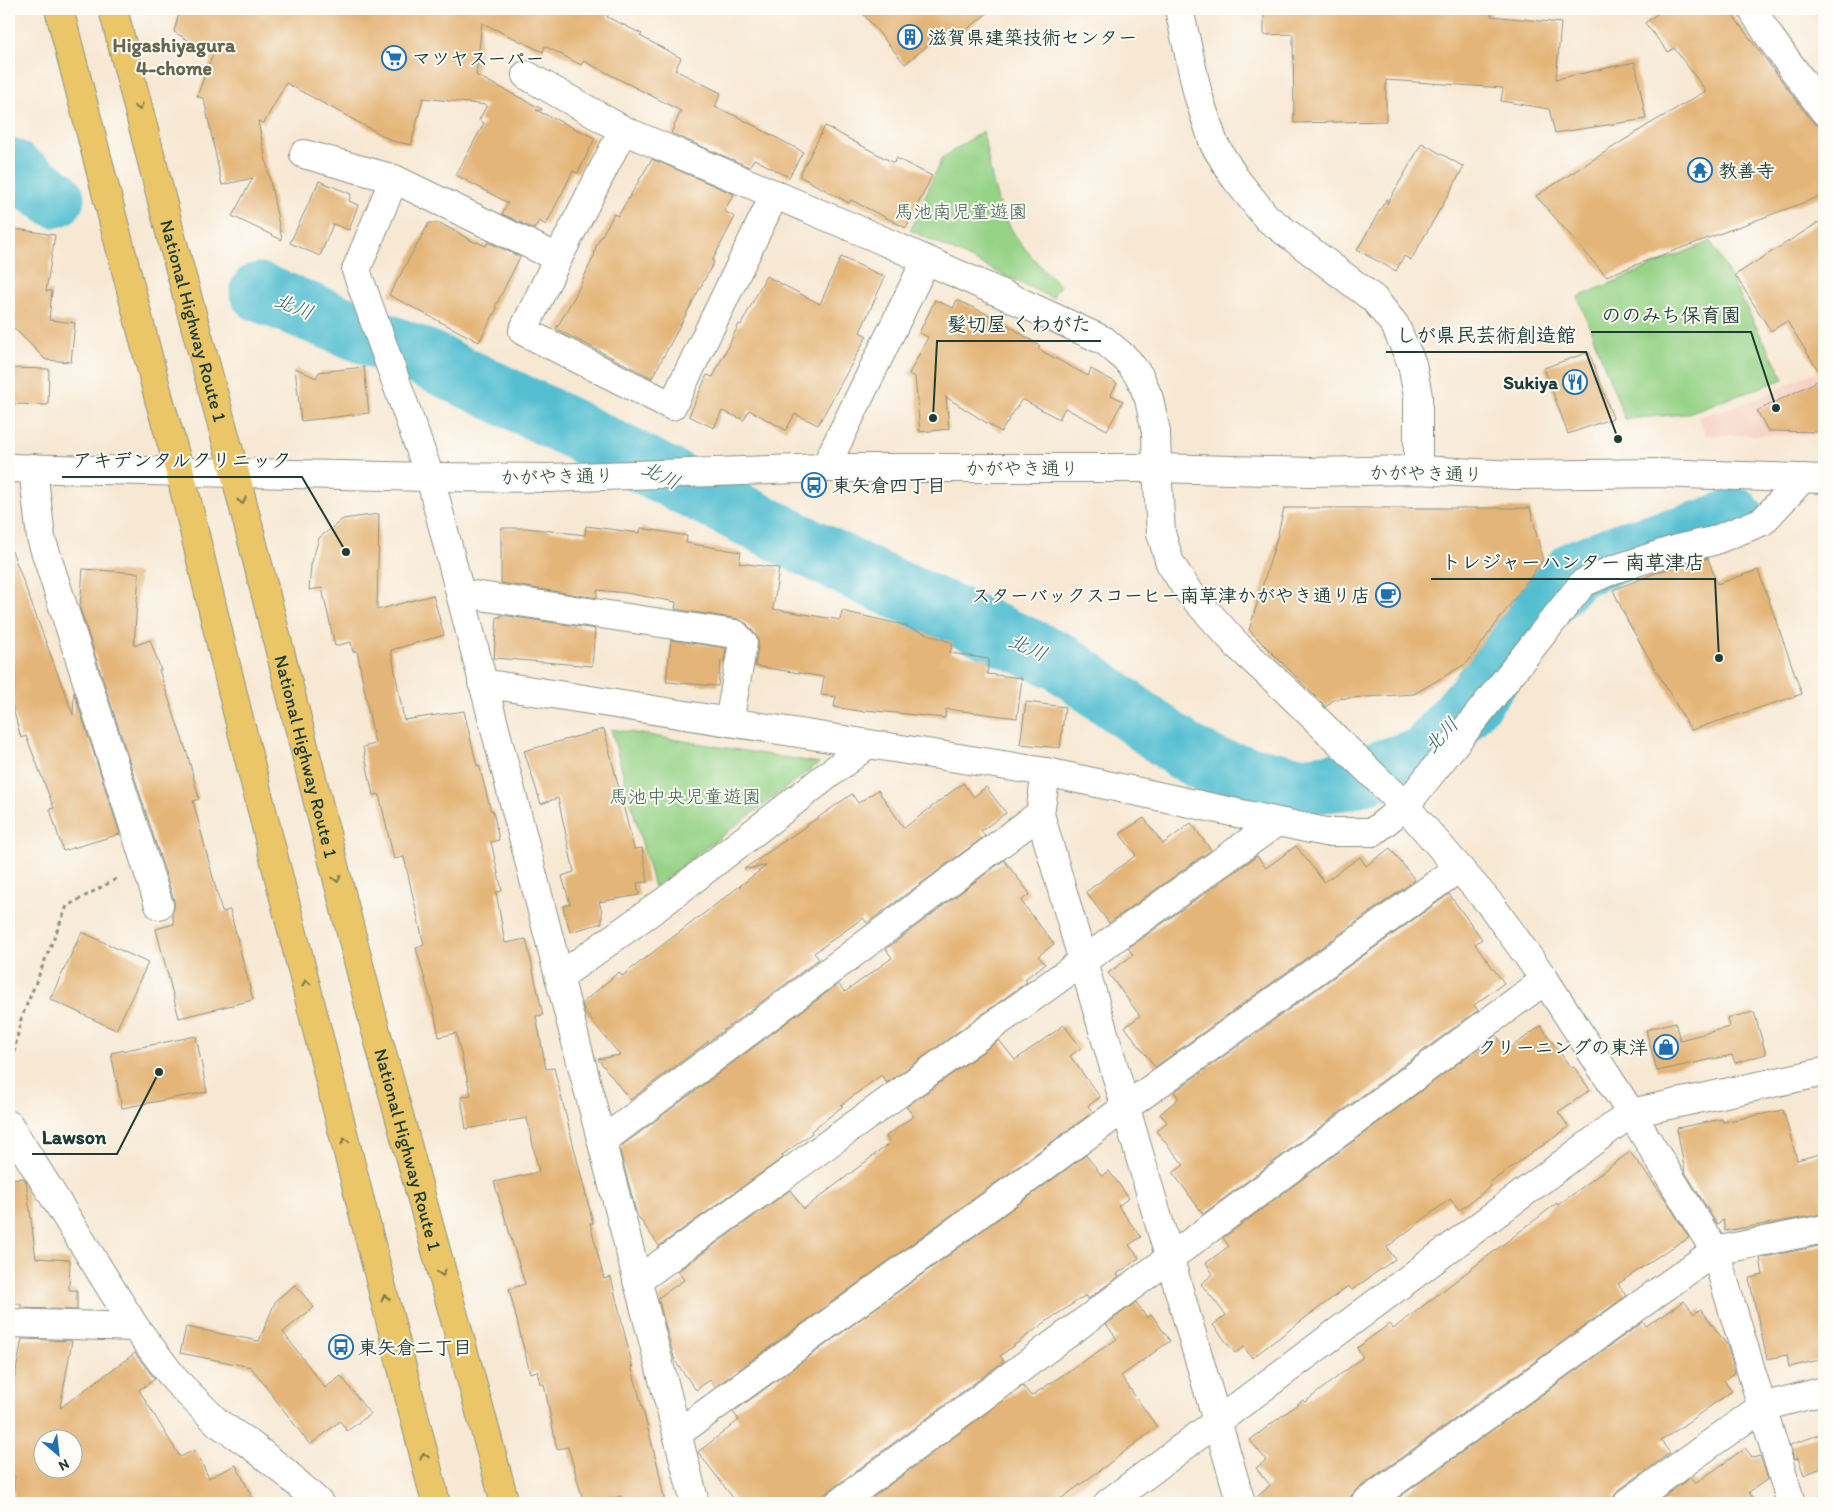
<svg xmlns="http://www.w3.org/2000/svg" width="1833" height="1512" viewBox="0 0 1833 1512" font-family="Itim,'Klee One',sans-serif">
<style>
.built{fill:#f5d3c2}
.green{fill:#97d387;stroke:#5b885e}
.lines{fill:none;stroke-linecap:round;stroke-linejoin:round}
.river{stroke:#55bfd1;stroke-width:59}
.building{fill:#e4b578;fill-rule:evenodd}
.minor-casing{stroke:#8b9284;stroke-width:30}
.tertiary-casing{stroke:#8b9284;stroke-width:30}
.trunk-casing{stroke:#8b9284;stroke-width:30}
.path{stroke:#8b9284;stroke-width:3;stroke-dasharray:4 4;stroke-linecap:butt}
.minor{stroke:#fff;stroke-width:28}
.tertiary{stroke:#fff;stroke-width:28}
.trunk{stroke:#ebc669;stroke-width:28}
.oneway{stroke:#7b7b4c}
.labels{text-anchor:middle;stroke-width:4;stroke-linejoin:round;paint-order:stroke}
.poi-label{font-size:19px;font-weight:bold;fill:#1f3d34;stroke:#fdfcf7;text-anchor:start}
.park-label{font-size:19px;fill:#3d6249;stroke:#fdfcf7}
.street-label{font-size:19px;fill:#1f3d34;stroke:#fdfcf7}
.neighbourhood-label{font-size:20px;font-weight:bold;fill:#64674c;stroke:#fdfcf7}
.water-label{font-size:20px;font-style:italic;fill:#2f6463;stroke:#fdfcf7}
.leader{fill:none;stroke:#1f3d34;stroke-width:2}
.callout-dot{fill:#1f3d34;stroke:#fdfcf7;stroke-width:2}
.callout-label{font-size:20px;text-anchor:middle;font-weight:bold;fill:#1f3d34;stroke:#fdfcf7;stroke-width:4;stroke-linejoin:round;paint-order:stroke}
</style>
<rect width="100%" height="100%" fill="#fdfcf7"/>
<filter id="ink" filterUnits="userSpaceOnUse"><feTurbulence type="fractalNoise" baseFrequency=".02" numOctaves="2"/><feDisplacementMap in="SourceGraphic" scale="10" xChannelSelector="R" yChannelSelector="G"/><feConvolveMatrix kernelMatrix="1 2 1 2 8 2 1 2 1" color-interpolation-filters="sRGB"/></filter>
<filter id="wash" filterUnits="userSpaceOnUse"><feTurbulence type="fractalNoise" baseFrequency=".0096" numOctaves="4" result="noise"/><feDisplacementMap in="SourceGraphic" scale="20" xChannelSelector="R" yChannelSelector="G"/><feGaussianBlur stdDeviation="1.12" result="paint"/><feColorMatrix in="noise" values="0 0 0 0 0 0 0 0 0 0 0 0 0 0 0 0 0 1.4 0 .05"/><feComposite in="paint" operator="in"/></filter>
<g filter="url(#wash)">
<rect width="100%" height="100%" fill="#f7e8d3"/>
<polygon class="built" points="1824,367 1824,435 1706,435 1698,417 1758,399"/>
<g class="green">
<path d="M983,131C988,156 991,182 1000,206C1012,238 1036,263 1060,285L1052,298L910,230L942,158Z"/>
<polygon points="1711,241 1784,379 1685,414 1625,419 1578,297"/>
<polygon points="611,729 819,763 654,887"/>
</g>
<g class="lines">
<g class="river">
<polyline points="9,167 55,198"/>
<polyline points="259,292 426,359 542,414 862,574 1061,662 1185,752 1216,768 1299,786 1344,781 1425,756 1478,694 1535,614 1576,569 1626,550 1704,529 1735,517"/>
</g>
</g>
<g id="blocks">
<g class="building">
<polygon points="180,9 612,9 607,17 642,34 640,36 681,58 675,70 721,93 715,107 736,116 803,152 789,177 754,159 749,167 671,133 681,111 584,61 581,65 545,46 543,52 482,23 476,75 542,109 542,110 536,110 595,138 578,173 573,171 546,225 539,221 534,229 502,214 508,203 456,175 484,123 479,120 487,105 423,98 411,145 393,141 286,83 264,123 258,121 282,240 232,216 253,178 222,185 204,99 197,96 213,54 174,32"/>
<polygon points="859,9 992,9 952,42 944,32 905,64"/>
<polygon points="1264,9 1492,9 1491,16 1561,23 1556,79 1635,62 1646,119 1555,133 1549,109 1501,101 1503,88 1386,80 1386,121 1294,123 1293,34 1264,35"/>
<polygon points="1664,9 1728,9 1811,120 1817,125 1824,126 1824,195 1606,276 1536,196 1648,125 1706,91 1674,48 1668,52 1645,23"/>
<polygon points="825,126 894,163 896,158 932,176 906,228 851,200 849,203 799,176"/>
<polygon points="1422,143 1464,167 1411,260 1404,256 1396,271 1357,250 1387,198 1387,204"/>
<polygon points="652,159 734,194 724,211 735,217 712,261 714,262 652,378 556,329 576,294 594,256 596,246 614,214 618,216"/>
<polygon points="319,181 351,194 349,201 358,205 349,230 333,224 320,256 290,243"/>
<polygon points="1824,219 1824,432 1768,431 1757,411 1823,378 1787,321 1771,331 1735,275"/>
<polygon points="429,223 440,223 476,243 477,242 486,246 488,242 520,257 495,307 497,308 479,342 389,295"/>
<polygon points="9,228 55,235 46,291 52,291 49,320 75,323 71,362 46,360 9,323"/>
<polygon points="841,257 885,277 860,332 867,336 818,425 795,414 786,430 749,410 744,420 722,411 714,428 689,416 707,375 713,377 739,324 741,325 766,276 820,304"/>
<polygon points="935,300 953,308 957,300 1002,321 1040,346 1038,349 1088,376 1091,369 1117,383 1111,395 1123,401 1107,430 1065,408 1059,419 1022,399 1001,432 946,397 949,429 920,432 915,377 909,374 928,337 919,333"/>
<polygon points="1589,352 1613,418 1568,434 1544,368"/>
<polygon points="364,367 369,413 301,421 295,368 316,378 319,372"/>
<polygon points="9,368 49,369 48,405 9,404"/>
<polygon points="1284,508 1530,508 1543,560 1467,663 1414,694 1334,699 1326,707 1249,630 1277,538"/>
<polygon points="379,514 377,610 433,595 444,635 391,650 404,720 464,711 477,766 479,765 491,811 493,810 499,840 491,842 502,891 496,892 505,943 526,939 543,1015 536,1016 546,1069 554,1068 593,1223 590,1223 604,1279 611,1277 633,1368 631,1365 658,1467 665,1503 623,1503 621,1496 595,1503 584,1503 568,1447 557,1449 544,1384 540,1384 537,1371 530,1373 509,1289 525,1284 494,1182 539,1172 527,1118 466,1129 461,1097 471,1095 456,1033 439,1037 434,1011 416,948 424,945 404,857 394,859 379,794 373,795 363,747 375,744 357,651 353,652 351,642 335,646 322,588 309,590 311,565 319,538 343,519"/>
<polygon points="586,526 640,533 641,528 687,536 686,543 741,552 739,563 779,568 773,609 840,620 842,611 899,624 953,643 950,653 989,659 987,674 1022,678 1017,718 946,709 945,718 866,710 865,712 834,707 836,697 821,695 824,677 755,666 758,646 758,638 747,624 738,619 675,609 676,602 626,593 597,590 597,598 501,583 501,528 526,528 585,535"/>
<polygon points="9,551 12,551 73,715 74,692 120,834 63,851 50,809 54,808 26,736 21,738 9,694"/>
<polygon points="1708,558 1717,584 1758,570 1802,694 1691,730 1628,622 1613,590 1658,572"/>
<polygon points="83,569 139,573 134,646 150,640 161,670 159,670 188,756 199,799 193,801 222,912 230,910 253,1000 179,1018 156,929 174,924 172,913 174,908 174,900 80,608"/>
<polygon points="501,615 595,629 592,666 494,658 497,617 501,617"/>
<polygon points="671,640 726,648 724,661 721,661 718,686 666,682"/>
<polygon points="1026,702 1065,707 1060,748 1020,744"/>
<polygon points="604,729 634,849 642,848 648,882 637,883 639,895 599,902 602,912 602,923 570,932 563,906 570,904 562,876 574,872 558,798 541,804 524,751"/>
<polygon points="963,783 974,797 986,787 1006,813 981,831 985,836 867,923 863,918 814,953 819,959 630,1100 598,1059 620,1055 584,1011 582,1003 619,972 622,976 766,866 744,869 852,794 858,803 878,790 904,828"/>
<polygon points="1144,818 1163,844 1191,823 1211,850 1109,923 1086,892 1136,855 1120,834"/>
<polygon points="1296,846 1324,882 1360,857 1366,866 1390,848 1415,880 1155,1067 1125,1027 1140,1016 1108,973 1133,955 1128,948 1257,856 1266,868"/>
<polygon points="1004,860 1030,894 1021,901 1054,944 1038,956 1045,964 1025,979 1027,982 887,1083 881,1075 841,1105 843,1106 811,1131 812,1133 782,1155 784,1157 659,1246 637,1215 619,1148 838,984 845,992 892,958 886,949"/>
<polygon points="1449,894 1482,939 1475,944 1504,983 1474,1005 1478,1010 1203,1214 1173,1173 1184,1165 1156,1131 1167,1122 1160,1114 1179,1098 1174,1092"/>
<polygon points="82,932 148,963 116,1030 50,999"/>
<polygon points="1754,1012 1766,1054 1735,1063 1732,1055 1657,1071 1646,1030 1675,1022 1680,1040 1729,1027 1727,1018"/>
<polygon points="1064,1025 1081,1048 1070,1056 1100,1097 1088,1106 1093,1112 715,1387 710,1380 696,1390 675,1361 658,1298 684,1280 678,1271 790,1190 804,1209 890,1143 886,1136 914,1116 906,1107 999,1040 1015,1060"/>
<polygon points="1541,1026 1571,1068 1574,1067 1590,1090 1558,1112 1569,1127 1489,1183 1491,1186 1459,1211 1450,1199 1387,1247 1395,1259 1352,1290 1348,1286 1252,1358 1244,1347 1235,1353 1213,1325 1226,1315 1201,1284 1213,1274 1206,1263 1229,1246 1223,1238 1496,1035 1507,1050"/>
<polygon points="196,1036 207,1092 122,1108 111,1053"/>
<polygon points="1783,1110 1797,1160 1824,1153 1824,1214 1725,1231 1723,1220 1717,1224 1685,1172 1677,1128 1722,1119 1723,1122"/>
<polygon points="1630,1152 1666,1200 1689,1238 1666,1251 1618,1284 1626,1296 1356,1490 1351,1496 1350,1503 1256,1503 1256,1498 1270,1485 1256,1468 1266,1460 1250,1440 1303,1400 1305,1402 1363,1357 1357,1348 1389,1324 1393,1329 1557,1203 1558,1205"/>
<polygon points="1086,1155 1102,1176 1109,1171 1129,1198 1118,1206 1141,1237 1129,1245 1139,1258 1117,1274 1119,1276 1088,1299 1086,1295 1044,1323 1000,1356 1004,1361 813,1503 737,1503 698,1452 739,1420 733,1412"/>
<polygon points="23,1178 26,1181 36,1258 70,1260 69,1290 77,1290 77,1310 21,1308 21,1304 9,1304 9,1179"/>
<polygon points="1824,1245 1824,1359 1789,1367 1787,1355 1767,1359 1749,1278 1763,1275 1760,1258"/>
<polygon points="295,1285 314,1307 283,1332 325,1388 341,1376 370,1414 347,1431 340,1421 310,1445 251,1367 180,1353 186,1327 259,1341 276,1300"/>
<polygon points="1684,1301 1694,1314 1701,1309 1727,1345 1735,1373 1724,1380 1732,1391 1661,1441 1670,1453 1619,1490 1614,1496 1613,1503 1391,1503 1643,1322 1646,1326"/>
<polygon points="1136,1302 1147,1318 1152,1315 1170,1341 1121,1376 1157,1427 1107,1465 1055,1503 878,1503 873,1497 1023,1386 1031,1396 1117,1339 1106,1324"/>
<path d="M22,1339L72,1341L60,1408L135,1353L155,1379L139,1390L180,1457L195,1450L209,1478L236,1465L255,1503H13L15,1476H9V1375L15,1376ZM42,1440H72V1470H42Z"/>
<polygon points="1824,1433 1824,1467 1804,1475 1798,1458 1794,1460 1790,1445"/>
<polygon points="1745,1448 1753,1458 1760,1456 1768,1479 1749,1492 1756,1503 1654,1503 1690,1478 1695,1484"/>
</g>
</g>
</g>
<g filter="url(#ink)">
<use href="#blocks" fill-opacity="0" stroke="#8b9284" stroke-width="1"/>
<g class="lines">
<defs>
<g id="minor">
<polyline points="1752,9 1771,39 1824,111"/>
<polyline points="526,75 623,130"/>
<polyline points="304,154 394,179"/>
<polyline points="558,258 523,331 672,406 775,194"/>
<polyline points="33,468 41,538 159,905"/>
<polyline points="825,468 926,260"/>
<polyline points="460,593 735,634 743,643 729,722"/>
<polyline points="482,683 1046,772 1325,832 1373,832 1405,806 1583,583 1612,570 1677,549 1713,541 1763,521 1803,478"/>
<polyline points="1046,772 1040,814 1241,1503"/>
<polyline points="559,977 664,902 868,744"/>
<polyline points="9,1125 135,1327"/>
<polyline points="602,1141 1040,814"/>
<polyline points="637,1281 1277,822"/>
<polyline points="9,1323 135,1327 176,1381 218,1423 251,1445 285,1472 319,1503"/>
<polyline points="677,1434 1126,1107 1459,868"/>
<polyline points="695,1503 430,477 356,270 394,179 558,258 623,130 870,235 1007,296 1105,341 1127,360 1140,377 1149,399 1156,432 1157,468 1161,533 1170,563 1188,591 1238,646 1288,692 1405,806 1491,905 1545,980 1631,1113 1715,1251 1791,1503"/>
<polyline points="839,1503 1545,980"/>
<polyline points="1108,1503 1631,1113 1824,1072"/>
<polyline points="1365,1503 1715,1251 1824,1229"/>
<polyline points="1628,1503 1762,1407 1824,1391"/>
</g>
<g id="tertiary">
<polyline points="1179,9 1198,95 1214,144 1235,178 1267,218 1374,299 1395,325 1412,364 1418,396 1418,470"/>
<polyline points="9,468 430,477 549,478 825,468 1157,468 1310,472 1418,470 1515,475 1658,473 1824,479"/>
</g>
<g id="trunk">
<polyline points="59,9 159,399 180,472 237,711 436,1503"/>
<path id="s1" d="M113,9L172,240L235,473L374,1024L505,1503"/>
</g>
</defs>
<use href="#minor" class="minor-casing"/>
<use href="#tertiary" class="tertiary-casing"/>
<use href="#trunk" class="trunk-casing"/>
<g class="path">
<polyline points="9,10 12,9"/>
<polyline points="9,1076 21,1019 67,906 118,878"/>
</g>
<use href="#minor" class="minor"/>
<use href="#tertiary" class="tertiary"/>
<use href="#trunk" class="trunk"/>
</g>
<defs><path id="oneway-chevron" d="M-2-3.5L2.5 0L-2 3.5" fill="none" stroke-width="1.6" stroke-linecap="round" stroke-linejoin="round" transform="scale(1.25)"/></defs>
<g class="oneway">
<use href="#oneway-chevron" transform="translate(139 107) rotate(76)"/>
<use href="#oneway-chevron" transform="translate(242 501) rotate(76)"/>
<use href="#oneway-chevron" transform="translate(337 879) rotate(76)"/>
<use href="#oneway-chevron" transform="translate(306 983) rotate(-104)"/>
<use href="#oneway-chevron" transform="translate(345 1141) rotate(-104)"/>
<use href="#oneway-chevron" transform="translate(442 1273) rotate(75)"/>
<use href="#oneway-chevron" transform="translate(385 1298) rotate(-104)"/>
<use href="#oneway-chevron" transform="translate(424 1456) rotate(-104)"/>
</g>
</g>
<defs>
<symbol id="building-ring" viewBox="-11 -11 22 22"><circle r="9.5" fill="#fdfcf7" stroke="#1f6fb2" stroke-width="1.5"/><path d="M-4-6H4V6H1V3H-1V6H-4ZM-2.5-4.3h1.7v1.8h-1.7ZM.8-4.3h1.7v1.8H.8ZM-2.5-1h1.7V.8h-1.7ZM.8-1h1.7V.8H.8Z" fill="#1f6fb2"/></symbol>
<symbol id="supermarket-ring" viewBox="-11 -11 22 22"><circle r="9.5" fill="#fdfcf7" stroke="#1f6fb2" stroke-width="1.5"/><path d="M-6-5.5h2.5l.6 2H6L4.5 2H-2.5L-4.4-4H-6ZM-1.5 3.2a1.3 1.3 0 1 0 .1 0ZM3 3.2a1.3 1.3 0 1 0 .1 0Z" fill="#1f6fb2"/></symbol>
<symbol id="temple-ring" viewBox="-11 -11 22 22"><circle r="9.5" fill="#fdfcf7" stroke="#1f6fb2" stroke-width="1.5"/><path d="M0-6L5-2H3V0L6.5 2.5H4V6H1.5V3h-3V6H-4V2.5H-6.5L-3 0V-2H-5Z" fill="#1f6fb2"/></symbol>
<symbol id="restaurant-ring" viewBox="-11 -11 22 22"><circle r="9.5" fill="#fdfcf7" stroke="#1f6fb2" stroke-width="1.5"/><path d="M-5-6h1v4h1v-4h1v4h1v-4h1v5L-1.5 .5V6h-2V.5L-5-1ZM5-6V6H3V1.5H1.5Q1.5-4 5-6Z" fill="#1f6fb2"/></symbol>
<symbol id="bus-ring" viewBox="-11 -11 22 22"><circle r="9.5" fill="#fdfcf7" stroke="#1f6fb2" stroke-width="1.5"/><path d="M-5-6H5V4H4V6H2V4H-2V6H-4V4H-5ZM-3.5-4V0h7V-4ZM-3.5 1.2v1.5H-2V1.2ZM2 1.2v1.5H3.5V1.2Z" fill="#1f6fb2"/></symbol>
<symbol id="cafe-ring" viewBox="-11 -11 22 22"><circle r="9.5" fill="#fdfcf7" stroke="#1f6fb2" stroke-width="1.5"/><path d="M-5.5-4.5H6V0H3Q3 3.5 0 3.5H-2.5Q-5.5 3.5-5.5 0ZM3-3.2v2h1.7v-2ZM-6 4.5H4V6H-6Z" fill="#1f6fb2"/></symbol>
<symbol id="shop-ring" viewBox="-11 -11 22 22"><circle r="9.5" fill="#fdfcf7" stroke="#1f6fb2" stroke-width="1.5"/><path d="M-5-2.5h2.3a2.7 3.5 0 0 1 5.4 0H5L5.5 6h-11ZM-1.5-2.5h3a1.5 2.3 0 0 0-3 0Z" fill="#1f6fb2"/></symbol>
</defs>
<g fill-rule="evenodd">
<use href="#building-ring" x="896" y="23" width="28" height="28"/>
<use href="#supermarket-ring" x="380" y="44" width="28" height="28"/>
<use href="#temple-ring" x="1686" y="156" width="28" height="28"/>
<use href="#restaurant-ring" x="1561" y="368" width="28" height="28"/>
<use href="#bus-ring" x="800" y="471" width="28" height="28"/>
<use href="#cafe-ring" x="1374" y="581" width="28" height="28"/>
<use href="#shop-ring" x="1652" y="1033" width="28" height="28"/>
<use href="#bus-ring" x="327" y="1333" width="28" height="28"/>
</g>
<g class="labels">
<g class="poi-label">
<text x="928" y="44">滋賀県建築技術センター</text>
<text x="412" y="65">マツヤスーパー</text>
<text x="1718" y="177">教善寺</text>
<text x="1558" y="389" text-anchor="end">Sukiya</text>
<text x="832" y="492">東矢倉四丁目</text>
<text x="1370" y="602" text-anchor="end">スターバックスコーヒー南草津かがやき通り店</text>
<text x="1648" y="1054" text-anchor="end">クリーニングの東洋</text>
<text x="358" y="1354">東矢倉二丁目</text>
</g>
<g class="park-label">
<text x="961" y="218">馬池南児童遊園</text>
<text x="685" y="803">馬池中央児童遊園</text>
</g>
<g class="street-label">
<text dy="7" stroke="none"><textPath href="#s1" startOffset="322">National Highway Route 1</textPath></text>
<text x="1022" y="475">かがやき通り</text>
<text transform="translate(1426 473) rotate(1)" y="7">かがやき通り</text>
<text transform="translate(557 476) rotate(-1)" y="7">かがやき通り</text>
<text dy="7" stroke="none"><textPath href="#s1" startOffset="772">National Highway Route 1</textPath></text>
<text dy="7" stroke="none"><textPath href="#s1" startOffset="1178">National Highway Route 1</textPath></text>
</g>
<g class="neighbourhood-label">
<text x="174" y="52">Higashiyagura<tspan x="174" dy="23">4-chome</tspan></text>
</g>
<g class="water-label">
<text transform="translate(294 306) rotate(22)" y="7">北川</text>
<text transform="translate(661 475) rotate(26)" y="7">北川</text>
<text transform="translate(1028 647) rotate(24)" y="7">北川</text>
<text transform="translate(1441 735) rotate(-47)" y="7">北川</text>
</g>
</g>
<path class="leader" d="M1776 408L1751 332H1591M933 418L937 341H1101M1618 439L1586 352H1386M346 552L302 477H62M1719 658L1715 579H1431M159 1072L117 1154H32"/>
<g class="callout-dot">
<circle cx="1776" cy="408" r="5"/>
<circle cx="933" cy="418" r="5"/>
<circle cx="1618" cy="439" r="5"/>
<circle cx="346" cy="552" r="5"/>
<circle cx="1719" cy="658" r="5"/>
<circle cx="159" cy="1072" r="5"/>
</g>
<g class="callout-label">
<text x="1671" y="322">ののみち保育園</text>
<text x="1019" y="331">髪切屋 くわがた</text>
<text x="1486" y="342">しが県民芸術創造館</text>
<text x="182" y="467">アキデンタルクリニック</text>
<text x="1573" y="569">トレジャーハンター 南草津店</text>
<text x="74" y="1144">Lawson</text>
</g>
<rect width="1833" height="1512" fill="none" stroke="#fdfcf7" stroke-width="30"/>
<g transform="translate(58 1454) rotate(152)"><circle r="24" fill="#fdfcf7" stroke="#a4b0a9"/>
<path d="M0-4L9 19L0 12L-9 19Z" fill="#1f6fb2"/>
<text y="-8" font-size="14" font-weight="bold" text-anchor="middle" fill="#1f3d34">N</text>
</g>
</svg>
